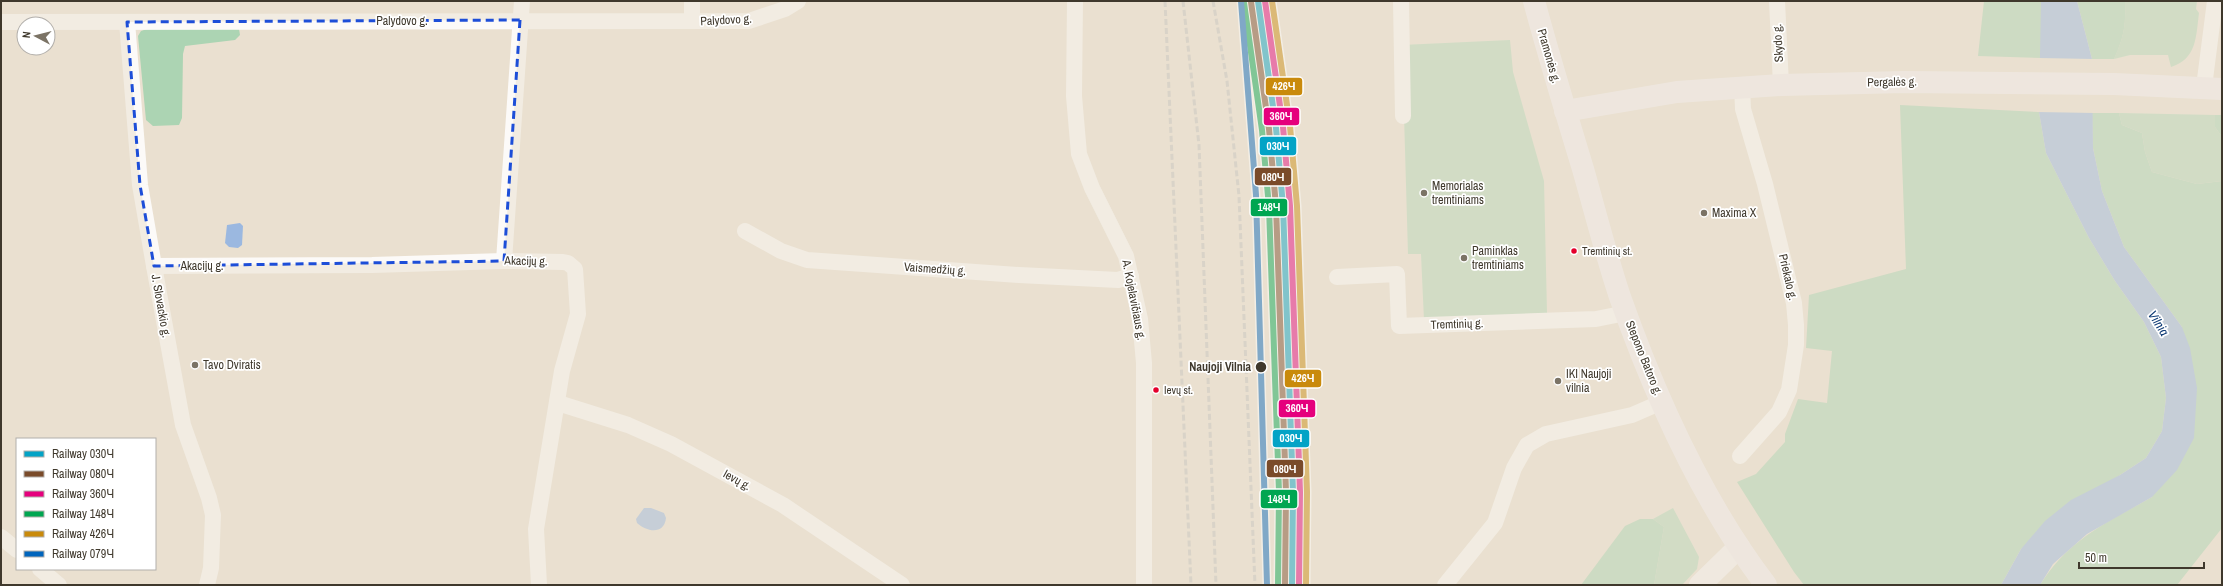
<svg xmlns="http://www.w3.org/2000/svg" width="2223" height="586" viewBox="0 0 2223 586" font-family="'Archivo Narrow',sans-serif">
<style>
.green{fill:#b5d8b9}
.forest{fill:#acd4b3}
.water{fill:#9bb8e0}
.pier{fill:#eae0d0}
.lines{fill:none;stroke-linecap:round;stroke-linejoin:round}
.minor{stroke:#fcfaf8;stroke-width:16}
.secondary{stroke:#f8f4f4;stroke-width:22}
.primary{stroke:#f4eef0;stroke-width:22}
.rail{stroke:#c6c3bf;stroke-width:3;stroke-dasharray:6 3;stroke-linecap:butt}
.rail-1-casing{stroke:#fff;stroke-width:9}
.rail-2-casing{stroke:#fff;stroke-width:9}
.rail-3-casing{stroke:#fff;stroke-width:9}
.rail-4-casing{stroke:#fff;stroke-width:9}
.rail-5-casing{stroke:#fff;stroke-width:9}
.rail-6-casing{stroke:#fff;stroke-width:9}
.rail-1{stroke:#03a3c6;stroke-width:6}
.rail-2{stroke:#7a4b2a;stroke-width:6}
.rail-3{stroke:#e5007d;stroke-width:6}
.rail-4{stroke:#00a651;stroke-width:6}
.rail-5{stroke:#c98a0b;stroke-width:6}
.rail-6{stroke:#0065bd;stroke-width:6}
.marked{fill:none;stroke:#1d4ed8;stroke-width:3;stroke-dasharray:8 5;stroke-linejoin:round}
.poi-dot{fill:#7b7365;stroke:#fff;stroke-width:1.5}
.bus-dot{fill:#e4002b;stroke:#fff;stroke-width:1.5}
.stop-dot{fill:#3f382c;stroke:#fff;stroke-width:1.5}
.labels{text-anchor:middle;stroke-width:3.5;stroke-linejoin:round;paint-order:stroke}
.bus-label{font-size:11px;fill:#3f382c;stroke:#fff;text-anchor:start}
.street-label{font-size:12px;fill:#3f382c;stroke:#fff}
.poi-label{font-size:12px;fill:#3f382c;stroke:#fff;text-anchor:start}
.stop-label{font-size:12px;font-weight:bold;fill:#3f382c;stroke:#fff;text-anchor:end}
.water-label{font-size:13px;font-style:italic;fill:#113d76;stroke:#fff}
.line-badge{stroke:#fff;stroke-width:1.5}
.badge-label{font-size:11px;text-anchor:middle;font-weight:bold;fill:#fff}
</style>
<rect width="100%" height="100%" fill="#eae0d0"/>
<g class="green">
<path d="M2125,1H2197L2196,9L2199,13C2196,36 2197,59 2171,67L2168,55H2130L2114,59C2124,37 2126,25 2125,1Z"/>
<polygon points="1510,40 1513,72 1544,181 1547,313 1424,320 1421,254 1408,254 1402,45"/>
<polygon points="2119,113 2215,115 2215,127 2222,137 2222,181 2197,184 2152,172 2145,152 2142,133 2122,125"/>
<polygon points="1673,508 1699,557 1697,569 1682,585 1654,585 1664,527 1653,519"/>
</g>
<g class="forest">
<polygon points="1984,1 2041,1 2041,58 1978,56"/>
<path d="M2077,1H2125C2126,25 2124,37 2114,59H2092Z"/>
<polygon points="147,29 239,29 240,35 235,40 185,46 183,54 182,118 179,125 153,126 146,120 138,36 141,31"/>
<polygon points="1900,105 2039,112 2046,153 2089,238 2115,281 2144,322 2161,357 2166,398 2162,431 2146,458 2120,475 2021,549 2001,585 1804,585 1794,572 1737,482 1756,474 1785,442 1785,434 1798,399 1827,403 1832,351 1806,348 1809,295 1906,269"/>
<path d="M2092,113H2119L2122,125L2142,133L2145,152L2152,172L2197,184L2222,181V528L2177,585H2040C2069,539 2106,523 2152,497L2182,327L2124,247L2102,191L2093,148Z"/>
<polygon points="2215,115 2222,115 2222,137 2215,127"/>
<polygon points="1640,519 1653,519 1664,527 1654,585 1581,585 1625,526"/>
</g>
<g class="water">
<polygon points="2041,1 2077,1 2092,59 2093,148 2102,191 2124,247 2182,327 2190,348 2197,388 2194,438 2177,470 2152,497 2087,534 2053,564 2040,585 2001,585 2021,549 2045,521 2071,500 2120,475 2146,458 2162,431 2166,398 2161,357 2144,322 2115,281 2089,238 2046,153 2039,112"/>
<polygon points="240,223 243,226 242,245 238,248 229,247 225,243 227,225"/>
<path d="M644,508H651L664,513L666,518C664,535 647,532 637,523L636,519Z"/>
</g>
<polygon class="pier" points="2039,58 2094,59 2094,113 2037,112"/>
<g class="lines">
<g class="minor">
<polyline points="692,1 692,21"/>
<polyline points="1075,1 1074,96 1079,154 1092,188 1126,256 1140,319 1144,363 1144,585"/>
<polyline points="1401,1 1403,116"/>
<polyline points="1777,1 1781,85"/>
<polyline points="1,22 749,21 785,9 798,1"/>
<polyline points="127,22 140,185 154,266 183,425 209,498 213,515 211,568 207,585"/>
<polyline points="2204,87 2215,1"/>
<polyline points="745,231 781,251 807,260 1019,275 1118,280 1131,276"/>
<polyline points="504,261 522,1"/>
<polyline points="154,266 372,265 504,261 563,262 568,263 575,269 578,314 562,371 536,529 539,585"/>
<polyline points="1337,277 1397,274 1399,326 1596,319 1626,313"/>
<polyline points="558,403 628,425 671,444 783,505 902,585"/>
<polyline points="1740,456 1779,412 1789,390 1796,345 1796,325 1794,303 1765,184 1743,109 1742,86"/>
<polyline points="1,537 17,550"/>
<polyline points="40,569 59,585"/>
<polyline points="1445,585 1495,523 1514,468 1527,445 1546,434 1632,415 1662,402"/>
</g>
<polyline class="secondary" points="1700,585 1739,547"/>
<g class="primary">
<path d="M1534,1C1549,57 1566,113 1583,169C1595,211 1606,255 1620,297C1655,396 1702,501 1766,585"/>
<polyline points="1565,111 1677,92 1781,85 1904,82 2114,84 2222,89"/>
</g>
<g class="rail">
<polyline points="1165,1 1191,585"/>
<polyline points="1183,1 1199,145 1216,585"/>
<polyline points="1213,1 1227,81 1239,196 1255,585"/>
</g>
<defs>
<polyline id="rail-1" points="1258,1 1276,128 1283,206 1293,492 1292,585"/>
<polyline id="rail-2" points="1251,2 1269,129 1276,206 1286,492 1285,585"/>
<polyline id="rail-3" points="1265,1 1283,127 1290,206 1300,492 1299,585"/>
<polyline id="rail-4" points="1244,3 1262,130 1269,207 1279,492 1278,585"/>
<polyline id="rail-5" points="1272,1 1290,126 1297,206 1307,492 1306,585"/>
<polyline id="rail-6" points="1241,1 1256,195 1267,585"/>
</defs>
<use href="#rail-1" class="rail-1-casing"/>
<use href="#rail-2" class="rail-2-casing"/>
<use href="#rail-3" class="rail-3-casing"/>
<use href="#rail-4" class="rail-4-casing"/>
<use href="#rail-5" class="rail-5-casing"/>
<use href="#rail-6" class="rail-6-casing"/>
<use href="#rail-1" class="rail-1"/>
<use href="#rail-2" class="rail-2"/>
<use href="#rail-3" class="rail-3"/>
<use href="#rail-4" class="rail-4"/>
<use href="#rail-5" class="rail-5"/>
<use href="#rail-6" class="rail-6"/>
</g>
<path d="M0 0H2223V586H0ZM520,20L504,261L154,266L140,185L127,22Z" fill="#eae0d0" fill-opacity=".55" fill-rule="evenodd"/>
<path class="marked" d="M520,20L504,261L154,266L140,185L127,22Z"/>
<g class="poi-dot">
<circle cx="1424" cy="193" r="4"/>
<circle cx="1704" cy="213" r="4"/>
<circle cx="1464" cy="258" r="4"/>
<circle cx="195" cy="365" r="4"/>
<circle cx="1558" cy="381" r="4"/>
</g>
<g class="bus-dot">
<circle cx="1574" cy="251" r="3.5"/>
<circle cx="1156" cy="390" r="3.5"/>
</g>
<circle class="stop-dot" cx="1261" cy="367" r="6"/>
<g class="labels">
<g class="bus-label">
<text x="1582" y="255">Tremtinių st.</text>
<text x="1164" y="394">Ievų st.</text>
</g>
<g class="street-label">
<text transform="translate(726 20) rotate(-3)" y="4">Palydovo g.</text>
<text x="402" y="25">Palydovo g.</text>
<text transform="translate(1778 43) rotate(-93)" y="4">Skydo g.</text>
<text transform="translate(1549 56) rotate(74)" y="4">Pramonės g.</text>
<text transform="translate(1892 82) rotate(-1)" y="4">Pergalės g.</text>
<text transform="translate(526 261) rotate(1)" y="4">Akacijų g.</text>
<text x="202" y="270">Akacijų g.</text>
<text transform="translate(935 269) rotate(4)" y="4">Vaismedžių g.</text>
<text transform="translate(1788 277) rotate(77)" y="4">Priekalo g.</text>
<text transform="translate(1134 300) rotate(79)" y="4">A. Kojelavičiaus g.</text>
<text transform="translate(161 306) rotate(80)" y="4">J. Slovackio g.</text>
<text transform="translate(1457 324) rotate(-2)" y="4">Tremtinių g.</text>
<text transform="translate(1644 358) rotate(68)" y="4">Stepono Batoro g.</text>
<text transform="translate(737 480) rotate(29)" y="4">Ievų g.</text>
</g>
<g class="poi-label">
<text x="1432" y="190">Memorialas<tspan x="1432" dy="14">tremtiniams</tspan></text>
<text x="1712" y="217">Maxima X</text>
<text x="1472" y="255">Paminklas<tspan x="1472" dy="14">tremtiniams</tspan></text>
<text x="203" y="369">Tavo Dviratis</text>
<text x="1566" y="378">IKI Naujoji<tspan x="1566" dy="14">vilnia</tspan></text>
</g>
<g class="stop-label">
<text x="1251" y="371">Naujoji Vilnia</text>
</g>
<g class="water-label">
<text transform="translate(2159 323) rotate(58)" y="5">Vilnia</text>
</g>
</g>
<g class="line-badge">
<rect x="1265" y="77" width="38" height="19" rx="4" fill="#c98a0b"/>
<rect x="1263" y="107" width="37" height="19" rx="4" fill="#e5007d"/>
<rect x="1259" y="136" width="38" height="20" rx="4" fill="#03a3c6"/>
<rect x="1254" y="167" width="38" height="19" rx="4" fill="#7a4b2a"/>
<rect x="1250" y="198" width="38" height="19" rx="4" fill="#00a651"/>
<rect x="1284" y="369" width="38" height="19" rx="4" fill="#c98a0b"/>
<rect x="1278" y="399" width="38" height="19" rx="4" fill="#e5007d"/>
<rect x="1272" y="429" width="38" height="19" rx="4" fill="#03a3c6"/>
<rect x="1266" y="459" width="38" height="19" rx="4" fill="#7a4b2a"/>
<rect x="1260" y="489" width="38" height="20" rx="4" fill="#00a651"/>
</g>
<g class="badge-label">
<text x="1284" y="90">426Ч</text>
<text x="1281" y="120">360Ч</text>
<text x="1278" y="150">030Ч</text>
<text x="1273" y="181">080Ч</text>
<text x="1269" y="211">148Ч</text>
<text x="1303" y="382">426Ч</text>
<text x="1297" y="412">360Ч</text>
<text x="1291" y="442">030Ч</text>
<text x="1285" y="473">080Ч</text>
<text x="1279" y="503">148Ч</text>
</g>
<rect width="2223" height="586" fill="none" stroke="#3f382c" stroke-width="4"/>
<rect x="16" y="438" width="140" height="132" fill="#ffffff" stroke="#b2afab"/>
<rect x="24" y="451" width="20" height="6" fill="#03a3c6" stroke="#b2afab"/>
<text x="52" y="458" font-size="12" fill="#3f382c">Railway 030Ч</text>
<rect x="24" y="471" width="20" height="6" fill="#7a4b2a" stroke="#b2afab"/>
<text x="52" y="478" font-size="12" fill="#3f382c">Railway 080Ч</text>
<rect x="24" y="491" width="20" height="6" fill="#e5007d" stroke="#b2afab"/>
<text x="52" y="498" font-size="12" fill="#3f382c">Railway 360Ч</text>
<rect x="24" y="511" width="20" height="6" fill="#00a651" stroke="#b2afab"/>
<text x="52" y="518" font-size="12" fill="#3f382c">Railway 148Ч</text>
<rect x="24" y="531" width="20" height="6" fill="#c98a0b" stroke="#b2afab"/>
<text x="52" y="538" font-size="12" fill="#3f382c">Railway 426Ч</text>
<rect x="24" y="551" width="20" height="6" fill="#0065bd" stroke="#b2afab"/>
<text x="52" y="558" font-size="12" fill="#3f382c">Railway 079Ч</text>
<g transform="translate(36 36) rotate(277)"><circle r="19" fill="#ffffff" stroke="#b2afab"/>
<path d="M0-3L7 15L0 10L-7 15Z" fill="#7b7365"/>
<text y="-6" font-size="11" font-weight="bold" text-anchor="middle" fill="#3f382c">N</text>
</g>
<path d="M2079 562v6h125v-6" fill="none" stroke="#3f382c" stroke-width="2"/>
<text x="2085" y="562" font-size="12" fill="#3f382c" stroke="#ffffff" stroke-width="3" paint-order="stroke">50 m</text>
</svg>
